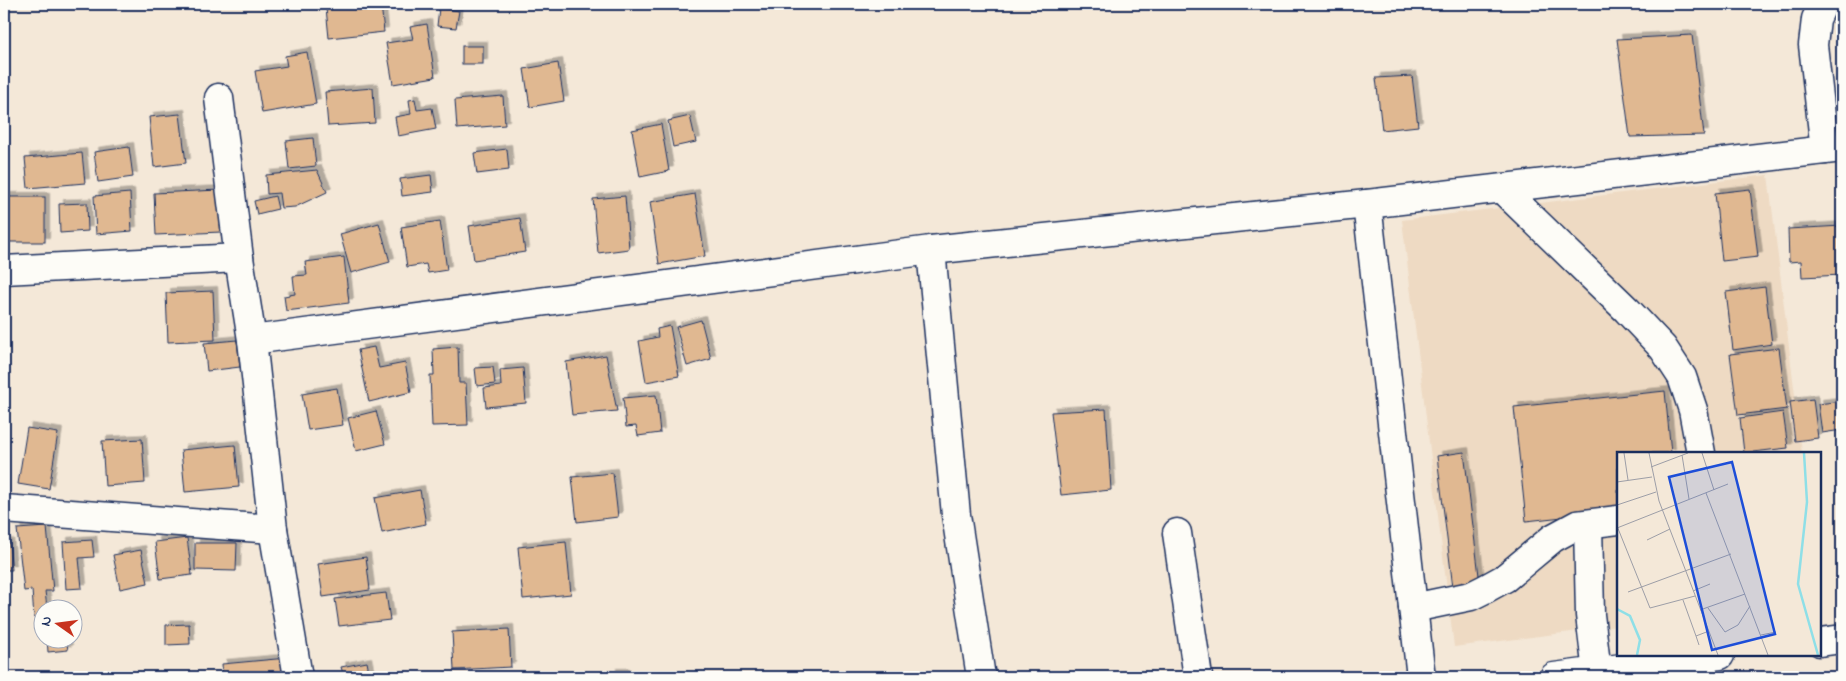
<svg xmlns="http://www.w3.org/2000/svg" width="1846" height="681" viewBox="0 0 1846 681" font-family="'Indie Flower',sans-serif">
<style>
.built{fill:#eedac3}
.building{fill:#e0b891;stroke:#1b2f5e;filter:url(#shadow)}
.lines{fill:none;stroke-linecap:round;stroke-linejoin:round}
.minor-casing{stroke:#1b2f5e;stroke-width:31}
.minor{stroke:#fdfcf7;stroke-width:28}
.inset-river{fill:none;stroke:#8edfe7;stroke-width:2.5}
.inset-road{fill:none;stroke:#9d9ea7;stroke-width:1}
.view{fill:#1d4ed8;fill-opacity:0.15;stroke:#1d4ed8;stroke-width:2.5}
.inset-edge{fill:none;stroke:#1b2f5e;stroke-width:2.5}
</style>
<defs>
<filter id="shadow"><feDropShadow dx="4.5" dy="-4.5" stdDeviation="0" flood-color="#0004"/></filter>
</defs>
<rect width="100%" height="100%" fill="#f4e8d8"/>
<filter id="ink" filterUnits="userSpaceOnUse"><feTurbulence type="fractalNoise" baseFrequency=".02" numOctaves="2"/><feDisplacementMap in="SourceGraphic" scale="10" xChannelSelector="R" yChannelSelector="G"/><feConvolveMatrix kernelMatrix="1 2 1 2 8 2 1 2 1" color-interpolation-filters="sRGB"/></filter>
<g filter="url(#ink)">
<g class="built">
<polygon points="1768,175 1802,453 1618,453 1618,626 1454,647 1402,220"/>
<polygon points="1842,669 1842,677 1774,677"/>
</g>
<g class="building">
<polygon points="372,4 381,4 384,32 329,38 326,8"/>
<polygon points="439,8 459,11 456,28 437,26"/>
<polygon points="427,24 435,77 393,84 386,43 413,39 410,27"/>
<polygon points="1692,35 1704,135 1630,137 1617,39"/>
<rect x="462" y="46" width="21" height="18"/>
<polygon points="307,52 316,104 262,113 255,71 287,66 285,56"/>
<polygon points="558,63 564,101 530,107 524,69"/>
<polygon points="1412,76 1418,126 1382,130 1376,78"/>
<polygon points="373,88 375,123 328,126 325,92"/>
<polygon points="503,96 505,125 457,129 455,100"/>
<polygon points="415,99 417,110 432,108 436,129 398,136 395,117 411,114 409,100"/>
<polygon points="180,114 186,163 154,167 149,117"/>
<polygon points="690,116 696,142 673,147 668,121"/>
<polygon points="661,124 669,171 640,177 632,130"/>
<polygon points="313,138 316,166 289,169 286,141"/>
<polygon points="129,147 133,177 98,182 94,152"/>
<polygon points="507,149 509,170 477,174 474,153"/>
<polygon points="82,153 85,183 28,188 25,158"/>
<polygon points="317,170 327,192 295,207 281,208 279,193 267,194 266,175"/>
<polygon points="431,175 433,192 402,196 400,179"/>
<polygon points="1750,189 1758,257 1722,261 1715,193"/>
<polygon points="219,190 221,232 156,235 154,193"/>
<polygon points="130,193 132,231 96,234 94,196"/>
<polygon points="695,194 705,256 659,264 650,202"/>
<polygon points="275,196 278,209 257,214 254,201"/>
<polygon points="625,196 629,249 598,253 593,199"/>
<rect x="4" y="197" width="41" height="45"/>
<polygon points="87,203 88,231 60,233 59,204"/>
<polygon points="520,218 525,252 474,260 469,226"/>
<polygon points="440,221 447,270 428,273 426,264 407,267 401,227"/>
<polygon points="379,223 390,262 351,273 340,234"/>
<polygon points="1842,226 1842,275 1802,277 1801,261 1789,262 1788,229"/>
<polygon points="344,257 349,303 286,311 284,296 295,294 293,276 307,275 305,262"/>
<polygon points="1765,287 1772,344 1733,350 1726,292"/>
<polygon points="213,291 215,340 168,342 166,293"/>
<polygon points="701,320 711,359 687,366 676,327"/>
<polygon points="670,326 679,376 646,382 639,341 658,337 657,329"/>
<polygon points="237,340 240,367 207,371 204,343"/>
<polygon points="374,347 379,368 405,363 411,392 369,402 358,350"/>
<polygon points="458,347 459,383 466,383 468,425 432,426 430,375 434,375 433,349"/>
<polygon points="1779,348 1787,409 1738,415 1730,354"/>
<polygon points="606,355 617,411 572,415 566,362"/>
<polygon points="493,367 495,384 477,386 475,368"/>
<polygon points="523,368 526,403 486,407 484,388 501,386 500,370"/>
<polygon points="337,388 343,425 308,430 302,394"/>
<polygon points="1665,391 1671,453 1618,453 1618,511 1526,521 1514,407"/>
<polygon points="656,395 660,433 638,436 636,426 626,427 623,398"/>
<polygon points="1813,399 1818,438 1795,441 1790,402"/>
<polygon points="1842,401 1842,430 1822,433 1818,404"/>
<polygon points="1106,409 1111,490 1061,495 1051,412"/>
<polygon points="376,411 385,444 356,451 348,418"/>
<polygon points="1783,412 1788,448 1744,453 1740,418"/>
<polygon points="27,428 58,433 49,489 18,484"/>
<polygon points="142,439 145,483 105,486 102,441"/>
<polygon points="235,445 239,487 185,492 181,450"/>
<polygon points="1464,452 1480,584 1453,588 1437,456"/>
<polygon points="613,473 618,517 577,522 572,477"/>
<polygon points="420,490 426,524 382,533 375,498"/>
<polygon points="47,527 53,591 45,591 47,608 42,608 42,618 34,618 32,590 24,591 17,529"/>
<polygon points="187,538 192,575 160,579 155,542"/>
<polygon points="92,540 94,557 79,558 82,588 66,589 63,542"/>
<polygon points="566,542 571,594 523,599 518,547"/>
<polygon points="9,543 12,570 4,570 4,544"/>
<polygon points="195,543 237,543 236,571 195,570"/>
<polygon points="141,550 148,583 120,589 113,555"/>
<polygon points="366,557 370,590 323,597 318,564"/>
<polygon points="386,593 390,620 339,626 335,599"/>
<polygon points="189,624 190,644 166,645 166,625"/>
<polygon points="509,629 511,667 454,670 452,632"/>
<polygon points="47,638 66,638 68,650 48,652"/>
<polygon points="287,658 288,677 223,677 222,664"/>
<polygon points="367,662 370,677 344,677 341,667"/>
<rect x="612" y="673" width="13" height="4"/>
</g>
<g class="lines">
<defs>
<g id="minor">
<polyline points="1823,4 1816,19 1813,45 1825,150"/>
<polyline points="219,98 239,258 252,340 273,529 298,677"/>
<polyline points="1502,189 1627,310 1663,348 1682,377 1693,410 1701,453"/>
<polyline points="1367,204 1421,677"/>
<polyline points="931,250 956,515 981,677"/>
<polyline points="4,270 239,258"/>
<polyline points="252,340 931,250 1367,204 1842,148"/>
<polyline points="4,509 273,529"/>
<polyline points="1588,524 1590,615 1597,672"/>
<polyline points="1177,533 1198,677"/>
<polyline points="1413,608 1471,596 1485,589 1505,578 1553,538 1577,525 1618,520"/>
<polyline points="1820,642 1842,639"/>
<polyline points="1554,677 1720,655"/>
</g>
</defs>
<use href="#minor" class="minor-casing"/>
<use href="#minor" class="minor"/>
</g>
</g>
<g transform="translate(1617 452)">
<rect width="204" height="204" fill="#f4e8d8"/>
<path class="inset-river" d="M187,1L190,50L181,132L201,203M0,157L13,164L23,188L20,203"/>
<path class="inset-road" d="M7,1L11,28M32,1L42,49L101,203M85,1L97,38M65,3L72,47M34,15L71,1M0,30L35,25M89,41L151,203M0,53L39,40M0,74L33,156L78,144M0,76L111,32M30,88L53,77M76,139L93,132M11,140L114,102M66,148L79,184M91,156L108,180L121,173L133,154M83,158L128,142M144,183L159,180M82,193L79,184L92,179"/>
<path class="view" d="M115,10L158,182L95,198L52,25Z"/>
<rect width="204" height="204" class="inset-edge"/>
</g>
<rect width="1846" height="681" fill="none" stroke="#fdfcf7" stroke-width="20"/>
<rect x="10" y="10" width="1826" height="661" fill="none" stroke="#1b2f5e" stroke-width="2" filter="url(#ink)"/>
<g transform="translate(58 624) rotate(284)"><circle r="24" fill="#fdfcf7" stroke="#a3aaba"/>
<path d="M0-4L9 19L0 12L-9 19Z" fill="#c8321e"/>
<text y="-8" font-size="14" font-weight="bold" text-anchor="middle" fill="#1b2f5e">N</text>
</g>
</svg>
